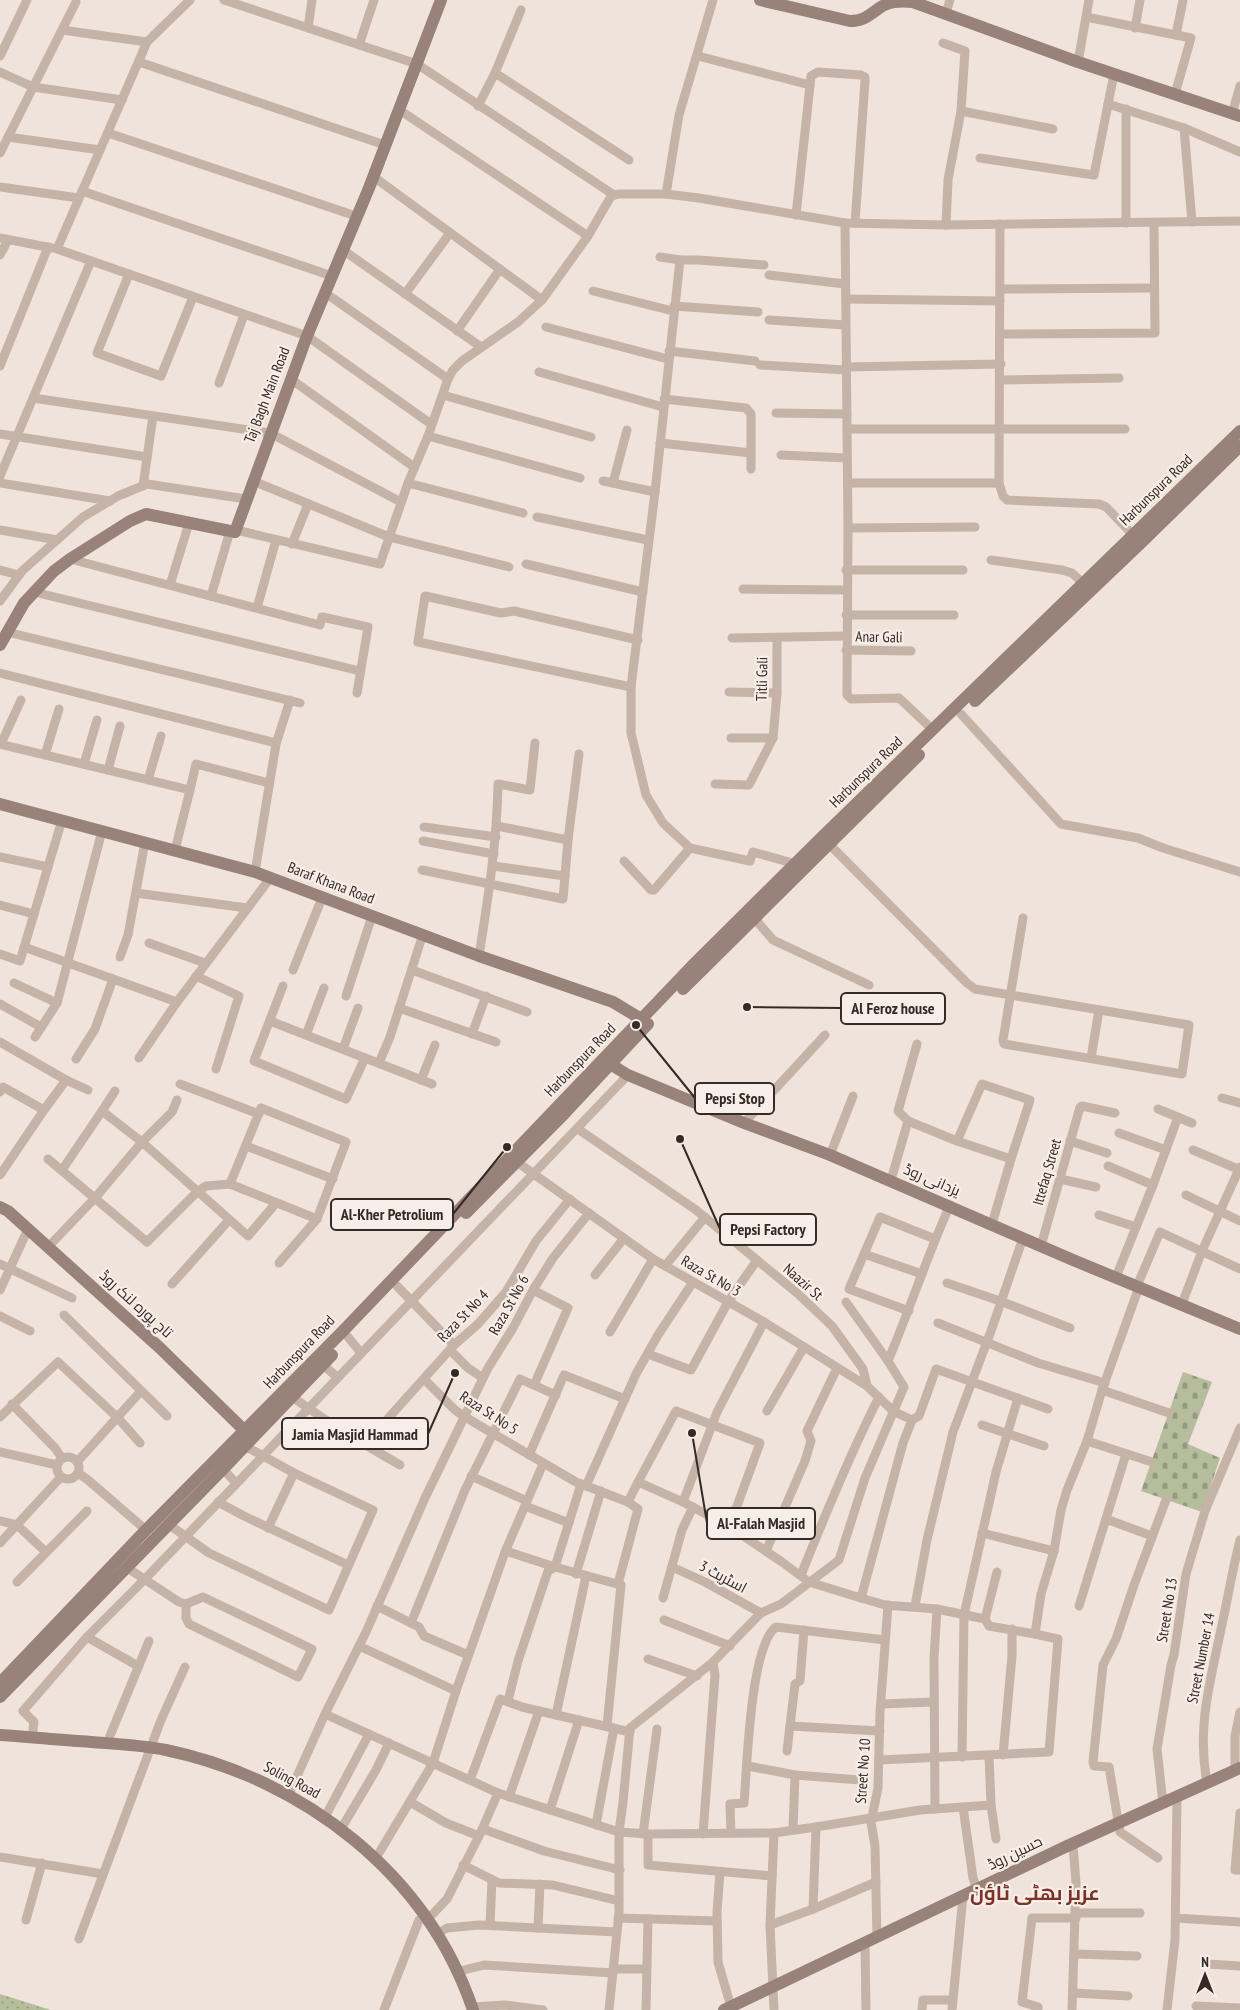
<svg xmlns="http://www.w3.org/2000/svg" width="1240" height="2010" viewBox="0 0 1240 2010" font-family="'PT Sans Narrow',Cairo,sans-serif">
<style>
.grass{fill:url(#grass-dots)}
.cemetery{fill:url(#cemetery-stones)}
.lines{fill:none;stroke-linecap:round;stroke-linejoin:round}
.street{stroke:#c6b3a8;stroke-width:9}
.secondary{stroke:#99827a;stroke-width:12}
.labels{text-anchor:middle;stroke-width:4.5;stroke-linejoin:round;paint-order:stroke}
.street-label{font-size:15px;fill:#342a28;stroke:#f7eee7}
.district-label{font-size:20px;font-weight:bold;fill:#7b3328;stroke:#f7eee7}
.leader{fill:none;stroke:#342a28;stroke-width:2}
.callout-dot{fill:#342a28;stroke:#f7eee7;stroke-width:2}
.callout{fill:#f7eee7;stroke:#342a28;stroke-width:2}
.callout-label{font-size:16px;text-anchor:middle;font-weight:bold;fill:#342a28}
</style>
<defs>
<pattern id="grass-dots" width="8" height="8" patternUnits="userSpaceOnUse" patternTransform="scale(1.25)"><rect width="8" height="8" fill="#b5bd9d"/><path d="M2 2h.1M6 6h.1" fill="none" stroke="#949a80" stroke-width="1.8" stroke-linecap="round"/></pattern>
<pattern id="cemetery-stones" width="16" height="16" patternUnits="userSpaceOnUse" patternTransform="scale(1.25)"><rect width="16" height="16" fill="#b5bd9d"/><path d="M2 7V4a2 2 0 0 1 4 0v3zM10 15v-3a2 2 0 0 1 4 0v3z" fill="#949a80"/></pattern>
</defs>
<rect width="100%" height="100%" fill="#efe3db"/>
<polygon class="grass" points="0,1994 51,2010 0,2010"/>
<polygon class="cemetery" points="1183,1372 1212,1382 1188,1444 1220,1458 1202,1512 1141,1491"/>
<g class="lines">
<g class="street">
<polyline points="190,0 147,42 57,249 307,336 431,424"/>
<polyline points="224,0 417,64 614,195 619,194 666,194 699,198 845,223 946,225 1240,221"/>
<polyline points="946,13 950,0"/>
<polyline points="1086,17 1191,38 1175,94"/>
<polyline points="308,28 312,0"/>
<polyline points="1135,28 1140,0"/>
<polyline points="62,30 147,42"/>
<polyline points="1176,35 1183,0"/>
<polyline points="943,43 965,51 961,111 948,180 946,225"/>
<polyline points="359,45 374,0"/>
<polyline points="0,56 27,0"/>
<polyline points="698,56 810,85"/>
<polyline points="139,62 385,145"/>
<polyline points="1078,62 1089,0"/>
<polyline points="0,72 33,87 122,100"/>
<polyline points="495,73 629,160"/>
<polyline points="1108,104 1184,128 1240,152"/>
<polyline points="478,106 495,73 521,10"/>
<polyline points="398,109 588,236"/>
<polyline points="961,111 1053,129"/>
<polyline points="1232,114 1240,86"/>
<polyline points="1184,128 1192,222"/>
<polyline points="108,133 356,216"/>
<polyline points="8,137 100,150"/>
<polyline points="0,153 76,2"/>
<polyline points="980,158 1094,175 1114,74"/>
<polyline points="374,177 542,300"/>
<polyline points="0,187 79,198"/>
<polyline points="82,191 332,276"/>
<polyline points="666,194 679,115 713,0"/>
<polyline points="796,215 811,76 818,72 861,75 865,77 865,81 855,223"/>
<polyline points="845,223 848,528 847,695 851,699 899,698 933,730"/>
<polyline points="1126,223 1126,109"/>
<polyline points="1000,224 999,483 1003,496 1007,500 1099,504 1106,507 1133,535"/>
<polyline points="0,238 52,248"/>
<polyline points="343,250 481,347"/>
<polyline points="0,255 8,240"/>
<polyline points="660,257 680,260 699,260 764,265"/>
<polyline points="680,260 655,492 631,687 631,733 646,795 663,823 690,848 750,861 753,852 796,864"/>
<polyline points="129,274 97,353 161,376 193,297"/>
<polyline points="769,275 845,284"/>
<polyline points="1001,289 1154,288"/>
<polyline points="593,291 673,311"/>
<polyline points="324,292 448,379"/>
<polyline points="405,294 450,233"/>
<polyline points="846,299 1000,301"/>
<polyline points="674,306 758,312"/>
<polyline points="769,320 845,325"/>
<polyline points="546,327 668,359"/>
<polyline points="457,331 500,269"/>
<polyline points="1000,334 1155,333 1154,223"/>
<polyline points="669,351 755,361"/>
<polyline points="760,365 846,370"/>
<polyline points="0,366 48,247"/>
<polyline points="846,367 1001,364"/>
<polyline points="539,372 663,407"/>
<polyline points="292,380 414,467"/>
<polyline points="1001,380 1119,378"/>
<polyline points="219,383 244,315"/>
<polyline points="443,395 591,437"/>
<polyline points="33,398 270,433 401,502"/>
<polyline points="664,399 746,408 751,414 751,469"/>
<polyline points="776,413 847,414"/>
<polyline points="847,429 1125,429"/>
<polyline points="627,430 613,483 655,492"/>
<polyline points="0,434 147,457"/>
<polyline points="428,436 580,478"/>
<polyline points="660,443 751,453"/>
<polyline points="781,455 847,458"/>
<polyline points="0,476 91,261"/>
<polyline points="253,481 389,537 509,567"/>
<polyline points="603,481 613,483"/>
<polyline points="0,483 110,501"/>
<polyline points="408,483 523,513"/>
<polyline points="848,483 999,483"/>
<polyline points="143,486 153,416"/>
<polyline points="537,517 648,540"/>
<polyline points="848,528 975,527"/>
<polyline points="0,530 57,540"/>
<polyline points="236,530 380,564 408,483 428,436 448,379 453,370 462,361 518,322 542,300 588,236 610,198 614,195"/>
<polyline points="292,544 308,504"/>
<polyline points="70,559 320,625 322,617 368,627 357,693"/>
<polyline points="991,560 1062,570 1072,573 1083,583"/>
<polyline points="526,564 643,592"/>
<polyline points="0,570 19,575"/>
<polyline points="846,570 963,570"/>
<polyline points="170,585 189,523"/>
<polyline points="743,589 847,590"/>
<polyline points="34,592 360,671"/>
<polyline points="211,596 230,531"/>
<polyline points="0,601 22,571 83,517 118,496 147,484 246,499"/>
<polyline points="257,608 276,540"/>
<polyline points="846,615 954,615"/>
<polyline points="7,632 300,703"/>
<polyline points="732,638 846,636"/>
<polyline points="846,650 911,651"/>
<polyline points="0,673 276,743"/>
<polyline points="631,687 418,642 425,596 501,613 514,611 638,640"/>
<polyline points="729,692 777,693"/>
<polyline points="961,714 1061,824 1138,838 1163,848 1240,872"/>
<polyline points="731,738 773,738"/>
<polyline points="0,744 190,790 175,850"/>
<polyline points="1,744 21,700"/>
<polyline points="45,755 59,709"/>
<polyline points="84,764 97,720"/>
<polyline points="108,770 120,726"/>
<polyline points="148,780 161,736"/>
<polyline points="715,784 749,785 773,738 777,693 777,638"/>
<polyline points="190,790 196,764 269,783"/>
<polyline points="497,826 568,840"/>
<polyline points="424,827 496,837"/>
<polyline points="423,841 494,854"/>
<polyline points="829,844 967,983 975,989 1189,1025 1182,1074 1004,1044 1003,1040 1023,918"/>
<polyline points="0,857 48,867"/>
<polyline points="624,861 651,890 654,890 690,848"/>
<polyline points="493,866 565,876"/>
<polyline points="422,870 563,899 568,840 579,754"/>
<polyline points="255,872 276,744 290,700"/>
<polyline points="136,893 247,908"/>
<polyline points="0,905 34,914"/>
<polyline points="755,919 773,940 869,985"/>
<polyline points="149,943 205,963"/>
<polyline points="24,947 177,1002 271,877"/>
<polyline points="0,954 20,961 62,820"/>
<path d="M479,956C488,898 497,842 498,784L530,790L535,743"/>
<polyline points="120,957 128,935 145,842"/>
<polyline points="293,970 322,898"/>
<polyline points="412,970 527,1012"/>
<polyline points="196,976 239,996 216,1069"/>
<polyline points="14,983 57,1003"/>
<polyline points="283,986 254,1061 346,1099 365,1058"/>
<polyline points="346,996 372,916"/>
<polyline points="0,1004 41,1027"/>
<polyline points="399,1008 496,1042"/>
<polyline points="270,1021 432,1084"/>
<polyline points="472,1034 486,996"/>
<polyline points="306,1035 324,988"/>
<polyline points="35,1037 57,1003 102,831"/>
<polyline points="0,1042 66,1080 44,1110 0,1175"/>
<polyline points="343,1049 358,1008"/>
<polyline points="139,1058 177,1002"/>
<polyline points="1091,1058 1099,1010"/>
<polyline points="76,1059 95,1029 113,979"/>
<polyline points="379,1063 390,1037 423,934"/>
<polyline points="66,1080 88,1090"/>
<polyline points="421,1080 435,1045"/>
<polyline points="180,1084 259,1114"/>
<polyline points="0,1092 3,1087 44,1110"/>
<polyline points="1222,1098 1240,1103"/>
<polyline points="1158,1109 1192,1123"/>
<polyline points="102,1111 115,1091"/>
<polyline points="908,1121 898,1111 917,1044"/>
<polyline points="744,1123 825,1035"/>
<polyline points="578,1129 696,1210 797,1293 832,1326 863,1369 867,1386"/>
<polyline points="1119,1133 1166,1150"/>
<polyline points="957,1141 982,1084 1030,1100 1011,1159"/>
<polyline points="1070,1141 1107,1153"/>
<polyline points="246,1146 333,1179"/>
<polyline points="1193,1150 1240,1170"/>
<polyline points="830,1155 853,1096"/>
<polyline points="48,1159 147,1242 198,1191 206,1186 230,1184 317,1219 346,1142 261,1108 230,1184"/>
<polyline points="517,1162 653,1259 764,1322 867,1386 893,1411 912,1420"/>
<polyline points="1108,1166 1153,1185"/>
<polyline points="62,1170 102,1111 142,1142 172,1112 177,1100"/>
<polyline points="1060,1179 1096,1187"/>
<polyline points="891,1180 908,1121 957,1141 1011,1159 992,1224"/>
<polyline points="1186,1195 1240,1221"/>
<polyline points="1099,1215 1136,1227"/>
<polyline points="1041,1246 1080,1107 1082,1106 1115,1113"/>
<polyline points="48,1247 95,1198 142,1142 248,1236 276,1203"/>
<polyline points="864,1254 922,1274"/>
<polyline points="279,1263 317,1219"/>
<polyline points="0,1264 72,1298"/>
<polyline points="665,1266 705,1217"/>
<polyline points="595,1275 624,1238"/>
<polyline points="1116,1277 1153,1185 1178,1117"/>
<polyline points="947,1283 1000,1301 1070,1328"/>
<polyline points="172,1284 229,1220"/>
<polyline points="397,1286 454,1345"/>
<polyline points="1137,1286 1160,1232 1240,1269"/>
<polyline points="1139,1287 1102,1390 1169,1413"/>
<polyline points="0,1290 28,1229"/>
<polyline points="533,1290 568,1308 534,1385"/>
<polyline points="846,1302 888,1361"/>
<polyline points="1182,1304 1202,1251 1240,1167"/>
<polyline points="909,1311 849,1289 880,1217 935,1239"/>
<polyline points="64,1315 167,1416"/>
<polyline points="0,1316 30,1331"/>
<polyline points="764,1322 717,1412 683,1502 727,1525 782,1562 809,1582 861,1598 903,1443 912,1420 919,1416 936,1369 1048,1409"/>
<polyline points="938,1323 1038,1363 1105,1383"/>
<polyline points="610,1332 653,1259"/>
<polyline points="348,1337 361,1353"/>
<polyline points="450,1350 468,1368 483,1378"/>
<polyline points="648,1354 691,1370 728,1302 757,1260"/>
<polyline points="322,1364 337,1377"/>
<polyline points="425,1380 455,1410 465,1417 576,1482 628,1502 638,1482"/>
<polyline points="1102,1390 1087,1441 1152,1462"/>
<polyline points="292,1397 345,1433 400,1465"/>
<polyline points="12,1404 55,1448 62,1458"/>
<polyline points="767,1411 804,1347"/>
<polyline points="0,1417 58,1362 118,1418 140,1443"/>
<polyline points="982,1425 1044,1446"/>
<polyline points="365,1444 454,1345 478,1324 506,1292 536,1241 570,1199"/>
<polyline points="0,1452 57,1465"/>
<polyline points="529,1455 564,1375 625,1399"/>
<circle cx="68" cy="1468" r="11"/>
<polyline points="77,1462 141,1391"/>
<polyline points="223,1469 236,1483"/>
<polyline points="78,1473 88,1480 146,1530"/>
<polyline points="471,1476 527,1501"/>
<polyline points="586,1486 636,1374 658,1335 693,1282"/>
<polyline points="218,1502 244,1516 348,1565"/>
<polyline points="683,1502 638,1482 676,1411 760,1443 737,1506 727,1525"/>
<polyline points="525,1506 569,1523"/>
<polyline points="1106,1519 1152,1536"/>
<polyline points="0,1521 17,1525 46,1552"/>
<polyline points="168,1524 209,1553 329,1610 373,1510 294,1473 245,1446"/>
<polyline points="268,1528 294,1473"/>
<polyline points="982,1533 1054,1551"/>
<polyline points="0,1543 61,1477"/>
<polyline points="506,1551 555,1567 581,1484"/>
<polyline points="766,1551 805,1461 811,1441 807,1431 837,1368"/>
<polyline points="126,1567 179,1602 186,1604 203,1597 312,1649 298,1677 189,1624 186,1618 186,1604"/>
<polyline points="672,1567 705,1582 761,1613"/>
<polyline points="576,1574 601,1491"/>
<path d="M801,1575C825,1515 850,1454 879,1397"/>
<polyline points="17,1582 87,1511"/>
<polyline points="618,1584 638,1509 628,1502"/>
<polyline points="663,1598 682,1530 693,1507"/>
<polyline points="861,1598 885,1605 937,1609 985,1619 989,1626 1035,1634 1041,1594 1054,1551 1061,1510 1067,1490 1087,1441"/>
<polyline points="377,1606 419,1627 424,1636 468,1655"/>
<polyline points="915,1606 927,1540 953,1432 991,1331 1023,1238"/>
<polyline points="1079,1606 1126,1454"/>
<polyline points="985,1619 997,1572"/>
<polyline points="664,1620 730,1646"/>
<polyline points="411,1623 465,1490 520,1379 556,1395"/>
<polyline points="87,1637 138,1666"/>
<polyline points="359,1646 456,1691"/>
<polyline points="648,1659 697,1676"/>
<polyline points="508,1701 518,1661 548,1571 555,1567 621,1585 607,1726"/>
<polyline points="881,1704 933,1702"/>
<polyline points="325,1714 366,1632 425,1498 488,1368 513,1328 533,1290 553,1258 589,1213"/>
<polyline points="556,1715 586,1576"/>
<polyline points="790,1726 880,1731"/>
<polyline points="32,1738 34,1722 23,1711 87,1637 144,1580 628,1075"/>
<polyline points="107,1743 149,1641"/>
<polyline points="787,1751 795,1684 800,1681 804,1630"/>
<polyline points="1003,1755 1012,1656 1012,1629"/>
<polyline points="962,1757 964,1615 996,1472 1018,1398"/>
<polyline points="879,1760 1049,1752 1058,1639 1035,1634"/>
<polyline points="748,1766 795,1775"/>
<polyline points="1235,1770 1235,1736 1240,1712"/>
<polyline points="470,1780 500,1699 522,1707 630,1732"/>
<path d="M1207,1783C1197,1729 1209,1687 1220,1634C1227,1603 1232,1571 1240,1540"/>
<polyline points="289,1794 325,1714 498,1793 619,1832 648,1834 774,1833"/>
<polyline points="509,1797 539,1711"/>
<polyline points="410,1802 446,1823 479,1836 447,1899 428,1919"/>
<polyline points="1163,1803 1157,1749 1171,1665 1174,1655 1186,1574 1205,1511 1240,1428"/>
<polyline points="991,1805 996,1839"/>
<polyline points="963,1807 973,1878 977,1890"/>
<polyline points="935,1809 934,1658 937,1609"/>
<polyline points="550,1810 579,1720"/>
<polyline points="1240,1813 1235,1870 1240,1870"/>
<polyline points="325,1817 369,1734"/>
<polyline points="596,1825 614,1728"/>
<polyline points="341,1829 376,1770 389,1743"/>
<polyline points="483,1829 544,1851 620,1870"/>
<polyline points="793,1830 795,1775 860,1780"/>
<path d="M731,1833L730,1804L744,1803C747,1769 750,1646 776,1627L885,1640"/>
<polyline points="480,1834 498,1793"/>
<polyline points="643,1834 657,1729"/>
<polyline points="648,1834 648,1865 772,1876"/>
<polyline points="703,1834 715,1675 713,1662"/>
<polyline points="0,1857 103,1874"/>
<polyline points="376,1858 433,1763 457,1688 505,1552 543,1464"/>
<polyline points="1158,1858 1120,1832 1109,1767 1094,1766 1093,1762 1103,1665 1116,1639 1134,1585 1166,1500"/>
<polyline points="463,1865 499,1883 553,1885 619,1901"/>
<polyline points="720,1872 717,1912 718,1962 731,2007"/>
<polyline points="813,1909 816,1827 920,1810 991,1805 989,1756"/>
<polyline points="1076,1913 1140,1913"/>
<polyline points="618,1918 717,1921"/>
<polyline points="1176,1918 1240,1922"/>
<polyline points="26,1920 42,1863"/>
<polyline points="490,1925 492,1880"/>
<polyline points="770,1925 813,1909 876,1882"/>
<polyline points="538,1928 540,1884"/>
<polyline points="437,1934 447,1928 479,1925 617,1932"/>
<polyline points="877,1938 875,1846 871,1822 878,1788 880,1712 888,1605"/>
<polyline points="79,1939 161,1720 185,1667"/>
<polyline points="865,1943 866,2010"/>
<polyline points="1075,1954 1137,1956"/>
<polyline points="1207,1964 1240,1966"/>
<polyline points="613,1969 646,1969"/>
<polyline points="456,1972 484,1965 613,1973"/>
<polyline points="1074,1993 1128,1996"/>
<polyline points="1196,2006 1240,2008"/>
<polyline points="472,2007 505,2005 543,2010"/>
<polyline points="384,2010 419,1920"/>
<path d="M609,2010L619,1913V1832L623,1802L630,1728L713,1662L761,1613L781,1604L839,1560L865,1478L904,1387L888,1361C910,1309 927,1256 950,1205"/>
<polyline points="646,2010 648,1919"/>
<polyline points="774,2010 770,1925 774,1833 816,1827"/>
<polyline points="922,2010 923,2000 953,2000"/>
<polyline points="952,2010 963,1896"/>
<polyline points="1038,2010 1038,2007 1022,2002 1032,1918 1076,1918"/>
<polyline points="1072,2010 1076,1883 1073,1844"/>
<polyline points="1167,2010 1175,1940 1177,1797"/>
</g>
<g class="secondary">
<path d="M760,0L850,21C863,21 868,16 878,9C888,1 900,1 913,2L1078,62L1240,116"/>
<polyline points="0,645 24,603 54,571 70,559 130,521 146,514 235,532 307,336 369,188 441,0"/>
<polyline points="975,701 1142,542 1240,446"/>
<polyline points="0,804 255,872 479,956 613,1002 641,1019"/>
<polyline points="683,989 919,755"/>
<polyline points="610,1064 628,1075 744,1123 830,1155 1073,1260 1240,1329"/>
<polyline points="0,1207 8,1211 160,1348 245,1431"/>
<polyline points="466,1213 564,1114 648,1024"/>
<polyline points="0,1683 146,1530 342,1332 695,963 822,837 1240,431"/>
<polyline points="0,1697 223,1469 332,1355"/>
<path d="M0,1735C30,1737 60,1740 91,1742C116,1744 141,1745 166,1750C304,1779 427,1874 473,2010"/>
<polyline points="724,2010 1065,1847 1240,1768"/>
</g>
</g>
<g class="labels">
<g class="street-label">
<text transform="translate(267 395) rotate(-69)" y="5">Taj Bagh Main Road</text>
<text transform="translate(1156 490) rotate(-44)" y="5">Harbunspura Road</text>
<text transform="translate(879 637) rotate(1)" y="5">Anar Gali</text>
<text transform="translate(762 679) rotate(-89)" y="5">Titli Gali</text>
<text transform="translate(866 772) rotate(-44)" y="5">Harbunspura Road</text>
<text transform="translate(331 883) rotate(21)" y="5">Baraf Khana Road</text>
<text transform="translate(580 1060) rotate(-46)" y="5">Harbunspura Road</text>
<text transform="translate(1047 1172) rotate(-74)" y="5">Ittefaq Street</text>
<text transform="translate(932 1180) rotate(23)" y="5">یزدانی روڈ</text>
<text transform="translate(711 1276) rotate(30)" y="5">Raza St No 3</text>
<text transform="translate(803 1282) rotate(41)" y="5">Naazir St</text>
<text transform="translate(136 1304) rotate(42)" y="5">تاج پورہ لنک روڈ</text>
<text transform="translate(509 1305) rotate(-61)" y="5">Raza St No 6</text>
<text transform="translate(463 1316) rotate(-46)" y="5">Raza St No 4</text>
<text transform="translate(299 1352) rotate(-46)" y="5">Harbunspura Road</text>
<text transform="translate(489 1413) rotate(33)" y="5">Raza St No 5</text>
<text transform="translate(723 1577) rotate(28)" y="5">اسٹریٹ 3</text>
<text transform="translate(1167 1610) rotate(-81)" y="5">Street No 13</text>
<text transform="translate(1201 1658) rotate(-79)" y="5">Street Number 14</text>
<text transform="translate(863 1771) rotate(-86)" y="5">Street No 10</text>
<text transform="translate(292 1780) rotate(28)" y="5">Soling Road</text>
<text transform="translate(1015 1853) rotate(-26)" y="5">حسین روڈ</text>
</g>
<g class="district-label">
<text x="1035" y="1900">عزیز بھٹی ٹاؤن</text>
</g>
</g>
<path class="leader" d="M747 1007L841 1008M636 1025L695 1098M507 1147L453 1214M680 1139L720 1229M455 1373L428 1434M692 1433L707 1523"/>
<g class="callout-dot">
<circle cx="747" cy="1007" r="5"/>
<circle cx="636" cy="1025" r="5"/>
<circle cx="507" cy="1147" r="5"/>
<circle cx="680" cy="1139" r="5"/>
<circle cx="455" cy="1373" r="5"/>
<circle cx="692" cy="1433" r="5"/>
</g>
<g class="callout">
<rect x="841" y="993" width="104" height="31" rx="5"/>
<rect x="695" y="1083" width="79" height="31" rx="5"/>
<rect x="331" y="1199" width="122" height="31" rx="5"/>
<rect x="720" y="1214" width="96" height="31" rx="5"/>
<rect x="282" y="1418" width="146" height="31" rx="5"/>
<rect x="707" y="1508" width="108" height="31" rx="5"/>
</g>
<g class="callout-label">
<text x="893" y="1014">Al Feroz house</text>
<text x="735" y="1104">Pepsi Stop</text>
<text x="392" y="1220">Al-Kher Petrolium</text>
<text x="768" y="1235">Pepsi Factory</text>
<text x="355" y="1440">Jamia Masjid Hammad</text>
<text x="761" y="1529">Al-Falah Masjid</text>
</g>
<g transform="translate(1205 1975)" stroke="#f7eee7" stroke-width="4" paint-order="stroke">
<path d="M0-4L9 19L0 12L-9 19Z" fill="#342a28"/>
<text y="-8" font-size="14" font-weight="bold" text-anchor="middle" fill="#342a28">N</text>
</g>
</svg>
